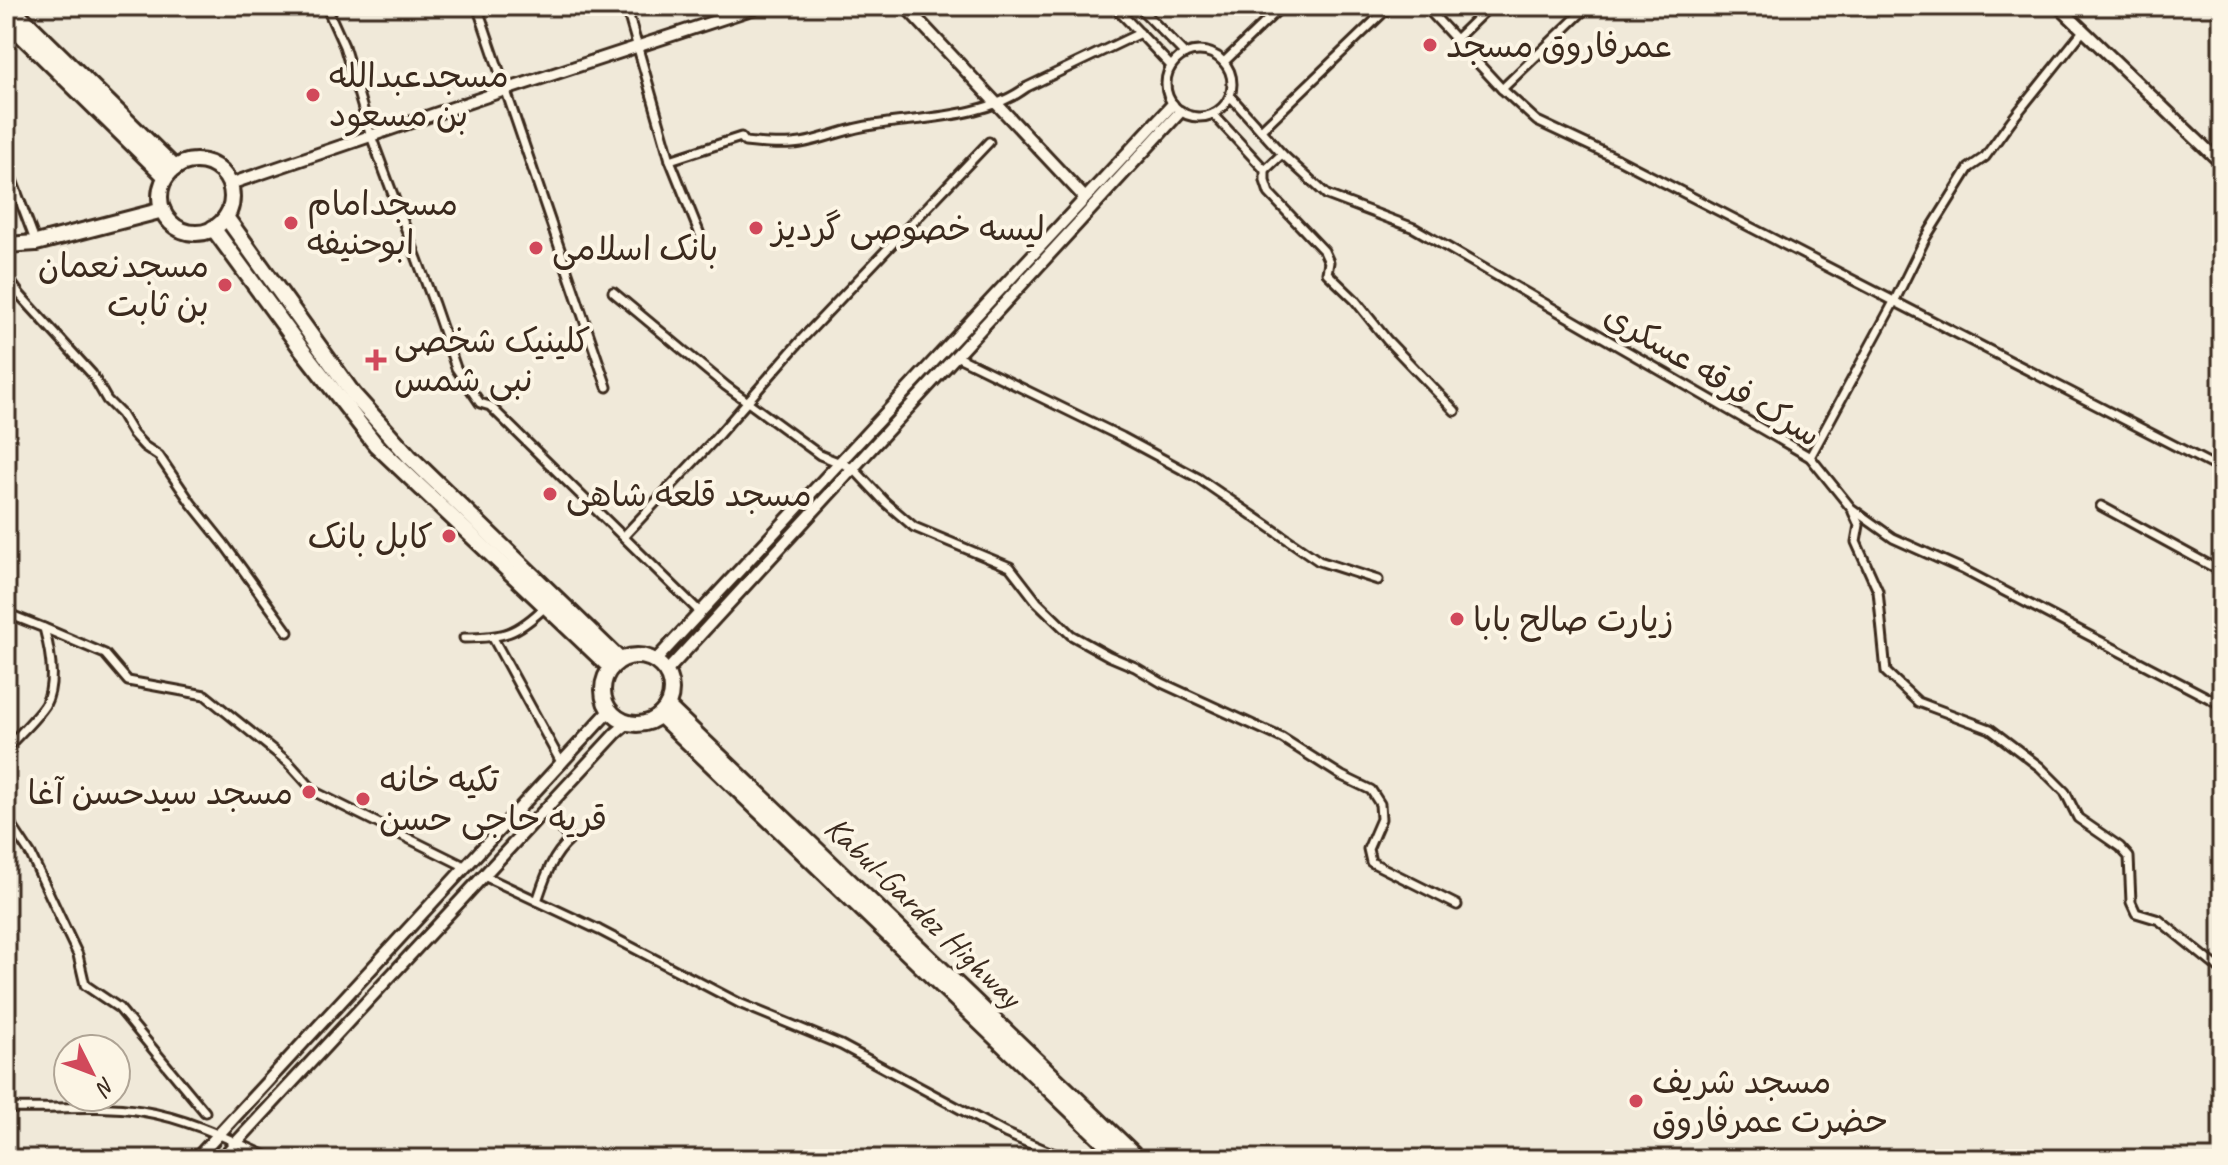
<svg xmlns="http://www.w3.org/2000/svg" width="2228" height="1165" viewBox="0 0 2228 1165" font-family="Caveat,'Playpen Sans Arabic',sans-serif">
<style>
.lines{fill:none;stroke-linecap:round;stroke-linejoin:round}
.street-casing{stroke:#3b2a1e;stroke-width:13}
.secondary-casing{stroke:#3b2a1e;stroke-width:16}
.highway-casing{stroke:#3b2a1e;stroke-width:20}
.street{stroke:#fcf5e5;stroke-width:7}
.secondary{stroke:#fcf5e5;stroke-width:10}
.highway{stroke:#fcf5e5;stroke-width:14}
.poi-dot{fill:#d1495b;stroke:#fcf5e5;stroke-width:3}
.labels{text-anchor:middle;stroke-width:8;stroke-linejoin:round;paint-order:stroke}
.poi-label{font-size:34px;fill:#3b2a1e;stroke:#fcf5e5;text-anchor:start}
.street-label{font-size:34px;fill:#3b2a1e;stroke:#fcf5e5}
</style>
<rect width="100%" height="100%" fill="#f0e9d9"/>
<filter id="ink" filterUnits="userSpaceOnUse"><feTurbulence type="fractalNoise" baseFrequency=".0125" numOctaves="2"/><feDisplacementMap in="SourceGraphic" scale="16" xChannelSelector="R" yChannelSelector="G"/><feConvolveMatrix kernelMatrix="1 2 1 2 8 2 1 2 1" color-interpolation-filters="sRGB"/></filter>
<g filter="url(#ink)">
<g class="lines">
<defs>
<g id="street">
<polyline points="326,6 344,46 371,136 434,304 456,368 480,403 490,406 700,612"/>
<polyline points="477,6 607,387"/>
<polyline points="626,6 670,160 701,237"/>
<polyline points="1114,6 1171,66"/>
<polyline points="1138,6 1185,54"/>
<polyline points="1425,6 1502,89 1537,121 1618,159 2222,470"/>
<polyline points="1456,39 1490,6"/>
<circle cx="1199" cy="84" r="33"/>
<polyline points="1224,62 1282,6"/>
<polyline points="1502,89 1588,6"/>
<polyline points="1230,96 1282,154 1327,195 1414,228 1810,457 1851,508 1893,538 1962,569 2222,705"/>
<polyline points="1213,114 1265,170 1282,154"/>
<polyline points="1261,130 1390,6"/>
<path d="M670,160L741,137L745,142C763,144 783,146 801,143C825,139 848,128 873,125C923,117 986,118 1027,87L1140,33"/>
<polyline points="6,164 36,243"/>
<polyline points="1265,170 1265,181 1269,193 1324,251 1329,262 1327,273 1355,300 1387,340 1455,411"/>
<polyline points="6,275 20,295 92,374 107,400 121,414 133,434 144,446 159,456 191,503 224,544 288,632"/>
<polyline points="613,292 726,386 820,455 853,468 885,502 914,527 1010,567 1037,602 1071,635 1109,656 1135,667 1162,683 1282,738 1342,776 1371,790 1380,804 1381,819 1368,849 1371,862 1457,905"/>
<polyline points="956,356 1122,437 1198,478 1319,561 1378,580"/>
<polyline points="1810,457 1895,300 1926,237 1969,168 1985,157 2011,121 2083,31"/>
<polyline points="2101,506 2222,572"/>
<polyline points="1853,512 1859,525 1856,542 1878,591 1886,672 1918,702 1990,729 2040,767 2065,792 2078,818 2120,847 2129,857 2131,902 2136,913 2159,920 2222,971"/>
<polyline points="624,536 714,440 802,339 989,142"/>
<path d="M6,613L44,628C50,650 57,683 45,705C36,719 17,736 6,749"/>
<polyline points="44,628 105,654 128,681 205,695 288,762 315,792 466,867"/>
<path d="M464,638C504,638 517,634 546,606"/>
<polyline points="493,638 562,764"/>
<polyline points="6,817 31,855 68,934 78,955 85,985 119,1008 205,1112"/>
<polyline points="484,876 599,930 739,1003 841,1045 1005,1133 1066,1159"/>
<path d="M537,901C545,878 551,857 570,840L546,809"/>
<path d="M6,1108C51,1110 97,1104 141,1111C187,1118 231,1140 273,1159"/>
</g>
<g id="secondary">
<polyline points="905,6 1085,198"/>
<polyline points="2058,6 2222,164"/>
<polyline points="230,184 505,90 761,6"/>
<polyline points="655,661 1172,105"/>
<polyline points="666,672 1180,112"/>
<polyline points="196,1159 610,710"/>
<polyline points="221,1159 616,733 628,723"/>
</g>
<g id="highway">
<polyline points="10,6 175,168"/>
<polyline points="6,20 166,177"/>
<circle cx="196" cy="197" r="36"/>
<polyline points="226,217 354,395 409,456 620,660"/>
<polyline points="213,228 300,347 376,445 611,668"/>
<polyline points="6,245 36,243 163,210"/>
<circle cx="637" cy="690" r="34"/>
<polyline points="667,706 1139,1159"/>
<polyline points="660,715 1122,1159"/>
</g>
</defs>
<use href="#street" class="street-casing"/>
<use href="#secondary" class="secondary-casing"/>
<use href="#highway" class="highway-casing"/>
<use href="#street" class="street"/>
<use href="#secondary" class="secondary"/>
<use href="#highway" class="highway"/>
</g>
</g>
<g class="poi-dot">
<circle cx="1430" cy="45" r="8"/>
<circle cx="313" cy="95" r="8"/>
<circle cx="291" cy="223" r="8"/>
<circle cx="756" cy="228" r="8"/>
<circle cx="536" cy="248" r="8"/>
<circle cx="225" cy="285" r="8"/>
<path d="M372 348h8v8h8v8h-8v8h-8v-8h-8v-8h8z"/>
<circle cx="550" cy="494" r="8"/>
<circle cx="449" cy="536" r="8"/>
<circle cx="1457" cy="619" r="8"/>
<circle cx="309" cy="792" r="8"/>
<circle cx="363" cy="799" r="8"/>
<circle cx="1636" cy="1101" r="8"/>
</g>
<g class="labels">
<g class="poi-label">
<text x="1446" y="57">عمرفاروق مسجد</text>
<text x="329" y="87">مسجدعبدالله<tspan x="329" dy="39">بن مسعود</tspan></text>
<text x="307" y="215">مسجدامام<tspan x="307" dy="39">ابوحنیفه</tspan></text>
<text x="772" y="240">لیسه خصوصی گردیز</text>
<text x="552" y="260">بانک اسلامی</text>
<text x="209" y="277" text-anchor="end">مسجدنعمان<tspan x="209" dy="39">بن ثابت</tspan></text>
<text x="394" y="352">کلینیک شخصی<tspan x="394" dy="39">نبی شمس</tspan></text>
<text x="566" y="506">مسجد قلعه شاهی</text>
<text x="433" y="548" text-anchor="end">کابل بانک</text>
<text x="1473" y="631">زیارت صالح بابا</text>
<text x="379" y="791">تکیه خانه<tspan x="379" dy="39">قریه حاجی حسن</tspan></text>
<text x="293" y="804" text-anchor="end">مسجد سیدحسن آغا</text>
<text x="1652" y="1093">مسجد شریف<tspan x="1652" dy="39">حضرت عمرفاروق</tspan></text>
</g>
<g class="street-label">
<text transform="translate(1713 374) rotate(31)" y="12">سرک فرقه عسکری</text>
<text transform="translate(924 911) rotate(44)" y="12">Kabul-Gardez Highway</text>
</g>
</g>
<rect width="2228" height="1165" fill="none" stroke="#fcf5e5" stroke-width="32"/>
<rect x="16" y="16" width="2196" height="1133" fill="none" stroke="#3b2a1e" stroke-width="3" filter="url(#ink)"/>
<g transform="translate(92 1073) rotate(132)"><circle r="38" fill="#fcf5e5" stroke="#afa495" stroke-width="2"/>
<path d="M0-6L14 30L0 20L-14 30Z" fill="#d1495b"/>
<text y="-12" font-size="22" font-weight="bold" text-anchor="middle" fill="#3b2a1e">N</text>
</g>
</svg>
